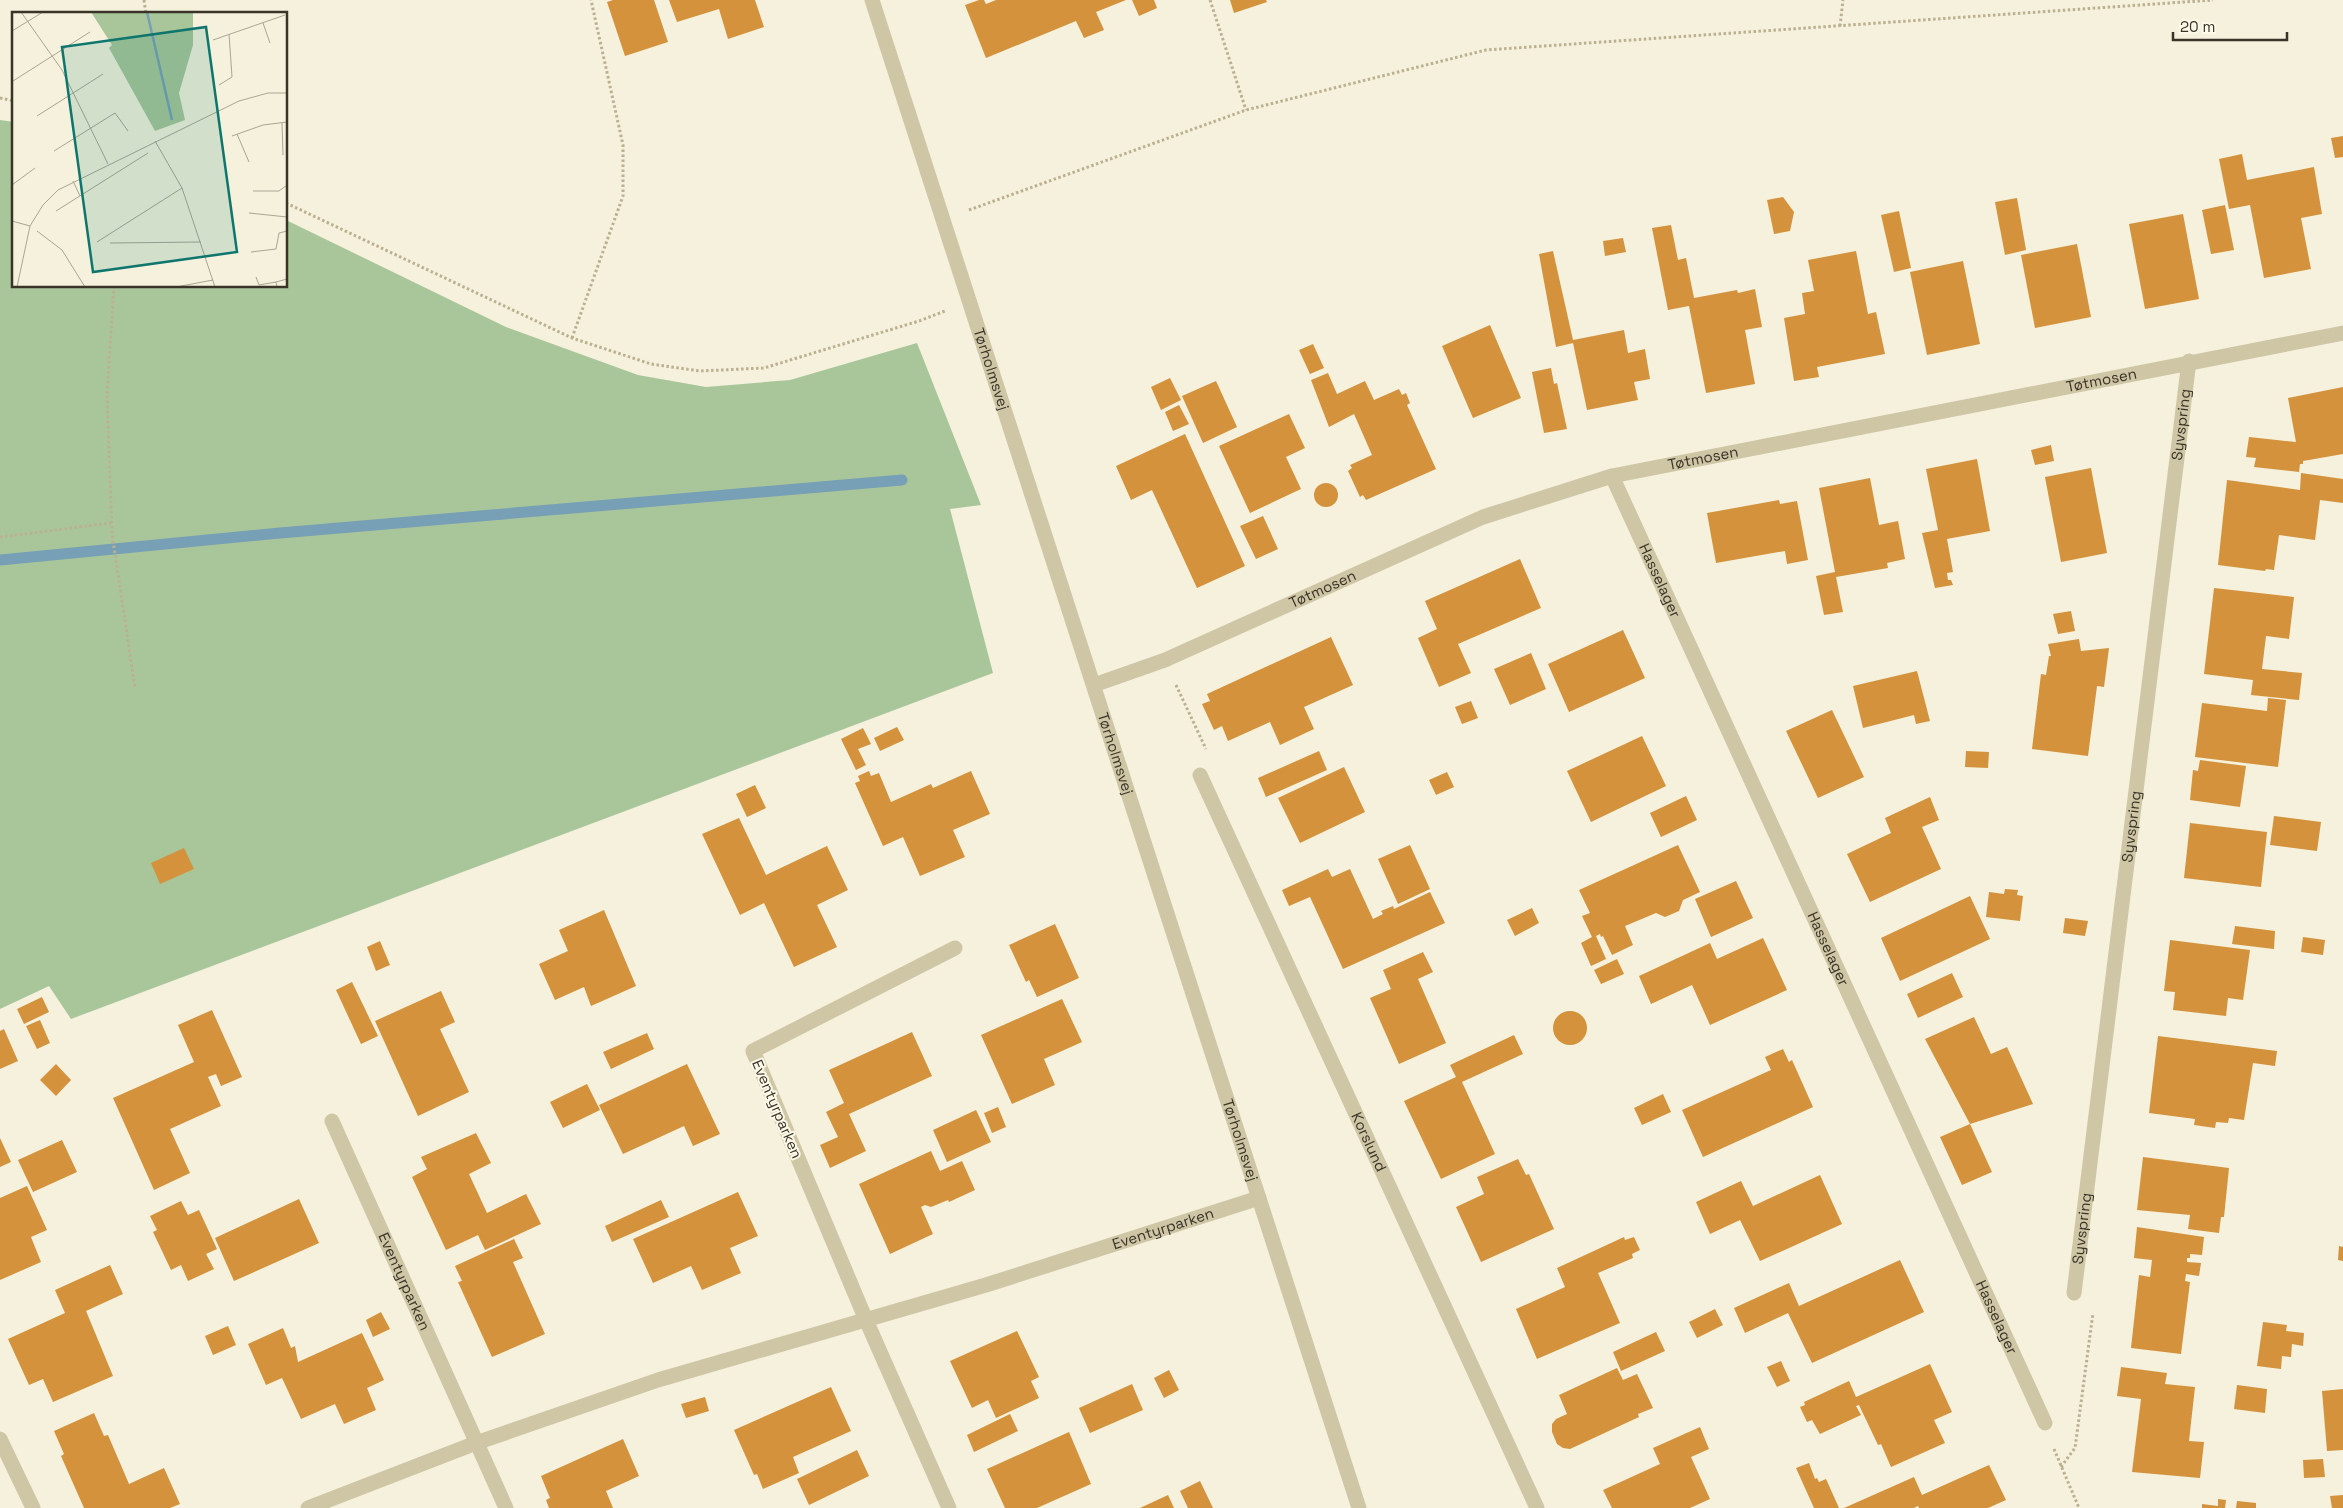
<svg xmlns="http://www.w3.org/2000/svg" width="2343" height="1508" viewBox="0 0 2343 1508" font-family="'Space Grotesk',sans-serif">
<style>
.green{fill:#a9c69a}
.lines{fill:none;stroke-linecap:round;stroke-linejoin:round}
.stream{stroke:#779fb5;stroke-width:11}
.building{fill:#d3923b}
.path{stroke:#bbb090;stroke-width:3;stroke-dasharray:2.5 2.5;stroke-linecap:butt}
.minor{stroke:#cfc6a6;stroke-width:15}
.labels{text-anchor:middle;stroke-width:4;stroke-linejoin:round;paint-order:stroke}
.street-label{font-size:15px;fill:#3a3428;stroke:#fcf9e9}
.inset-river{fill:none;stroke:#779fb5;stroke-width:2.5}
.inset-road{fill:none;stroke:#aaa594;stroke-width:1}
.view{fill:#0f766e;fill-opacity:0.15;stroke:#0f766e;stroke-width:2.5}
.inset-edge{fill:none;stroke:#3a3428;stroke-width:2.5}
</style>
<rect width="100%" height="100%" fill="#f5f1dc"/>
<polygon class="green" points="0,120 14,122 14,286 286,286 286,220 506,327 638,375 706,387 790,380 917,343 981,505 950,509 993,673 71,1019 49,986 0,1009"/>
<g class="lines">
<polyline class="stream" points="0,560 280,533 902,480"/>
</g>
<g class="building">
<polygon points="613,0 654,0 668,42 625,56 607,2"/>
<polygon points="669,0 755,0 764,27 728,39 719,9 677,22"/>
<polygon points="979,0 984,0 986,4 996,0 1126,0 1096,12 1104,30 1084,38 1076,21 986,58 965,5"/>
<polygon points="1132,0 1154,0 1157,8 1139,16"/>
<polygon points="1230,0 1266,0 1267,2 1234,13"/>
<polygon points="2343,136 2343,157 2335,158 2331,138"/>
<polygon points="2242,154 2247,180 2314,167 2322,214 2301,218 2311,269 2264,278 2250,205 2229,209 2219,159"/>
<polygon points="1783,197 1794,212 1790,231 1774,234 1767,200"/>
<polygon points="2017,198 2026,250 2005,255 1995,202"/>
<polygon points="2225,205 2234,250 2211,254 2202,210"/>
<polygon points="1899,211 1911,268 1894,272 1881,215"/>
<polygon points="2183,214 2199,299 2145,309 2129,224"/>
<polygon points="1671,225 1678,260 1686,258 1694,298 1737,290 1738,293 1755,289 1762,327 1745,330 1755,384 1706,393 1689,306 1668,310 1652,228"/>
<polygon points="1623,238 1626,252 1605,256 1603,241"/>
<polygon points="2077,244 2091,317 2035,328 2021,255"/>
<polygon points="1553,251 1573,340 1624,330 1628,353 1645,349 1650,379 1634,382 1638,400 1587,410 1573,343 1556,347 1539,254"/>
<polygon points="1856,251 1868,314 1876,312 1885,354 1817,367 1819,377 1794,381 1784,318 1805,314 1802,293 1814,291 1808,260"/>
<polygon points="1963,261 1980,344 1927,355 1910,272"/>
<polygon points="1490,325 1521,398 1473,418 1442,346"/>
<polygon points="1313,344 1324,368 1310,374 1299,350"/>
<polygon points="1551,368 1554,384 1557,383 1567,429 1544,433 1532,372"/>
<polygon points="1328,373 1337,394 1365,381 1374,400 1399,389 1402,395 1406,393 1410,403 1407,405 1436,469 1366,500 1363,495 1360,497 1348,471 1352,468 1350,465 1372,455 1354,414 1329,427 1311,380"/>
<polygon points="1170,378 1181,400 1161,410 1151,387"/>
<polygon points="1216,381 1237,427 1203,443 1182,396"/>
<polygon points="2343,387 2343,454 2303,461 2303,464 2300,464 2299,472 2254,467 2256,458 2246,457 2249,437 2296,442 2288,398"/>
<polygon points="1179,405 1189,424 1173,431 1165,412"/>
<polygon points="1289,414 1305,448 1286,457 1301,489 1250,513 1219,446"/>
<polygon points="1185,434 1245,566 1197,588 1152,490 1131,500 1116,466"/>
<polygon points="2051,445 2054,461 2035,465 2031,450"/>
<polygon points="1977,459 1990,531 1947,539 1953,572 1947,573 1948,580 1951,580 1953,585 1935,588 1922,533 1938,530 1926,469"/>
<polygon points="2091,468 2107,553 2061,562 2045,477"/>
<polygon points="2301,473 2343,479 2343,503 2320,500 2315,540 2279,535 2274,570 2266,569 2265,571 2218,565 2227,480 2300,490"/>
<polygon points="1870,478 1879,525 1898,521 1905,559 1887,563 1888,568 1836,577 1843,612 1824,615 1816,576 1835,572 1819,488"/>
<circle cx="1326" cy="495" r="12"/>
<polygon points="1779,500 1780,504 1797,501 1808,560 1787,564 1785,551 1716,563 1707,513"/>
<polygon points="1263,516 1278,549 1256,559 1240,526"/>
<polygon points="1520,559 1541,608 1458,644 1471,673 1439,687 1418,638 1437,629 1425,601"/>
<polygon points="2214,588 2294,597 2289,639 2266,636 2262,669 2302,673 2299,700 2251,695 2253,680 2204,674"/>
<polygon points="2071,611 2075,631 2058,634 2053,614"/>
<polygon points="1623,630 1645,678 1569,712 1548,664"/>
<polygon points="1331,637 1353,685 1304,707 1314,729 1280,745 1270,722 1228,741 1222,726 1214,730 1202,704 1210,701 1207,694"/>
<polygon points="2079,639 2081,651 2109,648 2104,687 2097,686 2088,756 2032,749 2041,674 2046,675 2049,656 2051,656 2048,644"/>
<polygon points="1531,653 1546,689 1510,705 1494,669"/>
<polygon points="1917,671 1930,721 1916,724 1914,715 1863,728 1853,686"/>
<polygon points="2268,698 2286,700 2278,767 2195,757 2202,703 2267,711"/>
<polygon points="1471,701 1478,718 1462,724 1455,707"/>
<polygon points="1832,710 1864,777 1818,798 1786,731"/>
<polygon points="897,727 904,740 880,751 874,738"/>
<polygon points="863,728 871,744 858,749 866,765 856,770 841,739"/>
<polygon points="1642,736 1666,786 1591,822 1567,771"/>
<polygon points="1319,751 1327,770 1266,797 1258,778"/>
<polygon points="1966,751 1989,752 1988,768 1965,767"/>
<polygon points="2200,760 2246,766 2240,807 2190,800 2193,770 2198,771"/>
<polygon points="1344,767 1365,812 1300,843 1278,798"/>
<polygon points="869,771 871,776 879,773 891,802 931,784 933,788 971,771 990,814 953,830 965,857 920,876 903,837 883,846 855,783 860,781 858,776"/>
<polygon points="1447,772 1454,787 1436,795 1429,780"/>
<polygon points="755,785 766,808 747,817 736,794"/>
<polygon points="1686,796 1697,820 1661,837 1650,813"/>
<polygon points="1930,797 1939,820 1922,827 1941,869 1870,902 1847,854 1891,833 1885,818"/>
<polygon points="2274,816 2321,822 2317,851 2270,845"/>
<polygon points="739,818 766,875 827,846 848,890 817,905 837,947 794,967 764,903 740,915 702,834"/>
<polygon points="2190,823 2267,832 2261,887 2184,878"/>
<polygon points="1410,845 1430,889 1398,904 1378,859"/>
<polygon points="1678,845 1700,892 1683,900 1679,911 1665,917 1656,913 1625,926 1633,945 1612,955 1603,936 1601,937 1600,934 1596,936 1606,959 1591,966 1581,943 1592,937 1582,916 1590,913 1579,890"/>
<polygon points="184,848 194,869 160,884 151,863"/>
<polygon points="1328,869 1332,877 1350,869 1373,919 1383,914 1381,911 1393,906 1394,909 1430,892 1445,923 1343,969 1310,897 1289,906 1282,890"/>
<polygon points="1736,881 1753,918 1711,937 1695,899"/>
<polygon points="2005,889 2018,890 2017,895 2023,896 2020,921 1986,917 1989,892 2004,894"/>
<polygon points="1970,896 1990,939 1900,981 1881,938"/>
<polygon points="1532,908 1539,923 1515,936 1507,920"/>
<polygon points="604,910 636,986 591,1006 584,987 555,1000 539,964 568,951 559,930"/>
<polygon points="2065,918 2088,921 2085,936 2063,933"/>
<polygon points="1055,924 1079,978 1037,997 1029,980 1026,982 1009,945"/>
<polygon points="2235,926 2275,931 2274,949 2232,944"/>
<polygon points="2303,937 2325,940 2323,955 2301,952"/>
<polygon points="1763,938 1787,990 1710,1025 1692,985 1651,1004 1639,976 1710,943 1717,959"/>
<polygon points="2170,940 2250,950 2243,1000 2228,998 2226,1016 2173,1010 2175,992 2164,991"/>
<polygon points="380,941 390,965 376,971 367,947"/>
<polygon points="1423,952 1433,972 1418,979 1446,1043 1399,1064 1370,998 1391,989 1383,970"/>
<polygon points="1617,959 1624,974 1601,984 1594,970"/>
<polygon points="1952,973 1963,997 1918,1018 1907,994"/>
<polygon points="352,982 378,1036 361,1044 336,990"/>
<polygon points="441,991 455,1022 440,1029 469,1092 418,1116 375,1021"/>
<polygon points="42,997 49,1012 24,1024 17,1009"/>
<polygon points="1062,999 1082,1042 1044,1059 1055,1085 1012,1104 981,1035"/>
<polygon points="212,1010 242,1077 221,1086 216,1074 208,1077 221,1106 170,1129 190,1173 154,1190 113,1098 194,1062 178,1025"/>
<circle cx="1570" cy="1028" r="17"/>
<polygon points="1974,1017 1991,1054 2007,1047 2033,1104 1970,1124 1925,1039"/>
<polygon points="40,1020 50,1043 37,1049 26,1026"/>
<polygon points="4,1029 18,1061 0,1069 0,1031"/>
<polygon points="912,1032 932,1076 849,1114 866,1151 830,1168 820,1145 838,1137 826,1112 844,1103 829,1070"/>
<polygon points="647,1033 654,1049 611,1069 603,1052"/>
<polygon points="1514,1035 1523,1054 1462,1082 1495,1154 1441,1179 1404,1101 1456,1077 1450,1065"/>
<polygon points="2158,1036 2277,1051 2275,1066 2253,1063 2244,1120 2229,1118 2228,1123 2216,1122 2215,1128 2194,1125 2195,1119 2149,1113"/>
<polygon points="1783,1049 1789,1062 1792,1060 1813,1107 1703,1157 1682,1110 1771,1070 1765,1057"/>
<polygon points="56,1064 71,1080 56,1096 40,1080"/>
<polygon points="687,1064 720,1134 693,1146 684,1126 623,1154 599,1105"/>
<polygon points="587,1084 600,1110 563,1128 550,1102"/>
<polygon points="1663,1094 1671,1112 1642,1125 1634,1108"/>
<polygon points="998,1107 1006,1127 992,1133 984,1113"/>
<polygon points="976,1110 991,1142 947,1162 933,1130"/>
<polygon points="1970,1124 1992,1172 1962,1185 1940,1137"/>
<polygon points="476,1133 491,1163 469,1174 487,1213 526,1194 541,1224 485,1250 478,1235 446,1250 412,1177 427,1169 421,1157"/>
<polygon points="0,1138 11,1162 0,1167"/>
<polygon points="62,1140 77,1172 33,1192 18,1160"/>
<polygon points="931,1151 940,1171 962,1161 975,1190 949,1202 948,1200 931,1207 925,1205 921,1207 933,1234 890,1254 859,1184"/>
<polygon points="2143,1157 2229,1168 2224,1217 2221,1217 2219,1233 2188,1229 2190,1215 2137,1210"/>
<polygon points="1518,1159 1526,1175 1529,1174 1554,1229 1481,1262 1456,1207 1484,1194 1477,1177"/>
<polygon points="1820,1175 1842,1224 1760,1261 1740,1220 1710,1234 1696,1202 1741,1181 1753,1206"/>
<polygon points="27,1186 47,1230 31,1237 41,1262 0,1280 0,1198"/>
<polygon points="738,1192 758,1236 730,1248 741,1273 702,1290 691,1266 653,1283 633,1239"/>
<polygon points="299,1199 319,1243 234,1281 215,1238"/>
<polygon points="661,1200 669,1217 612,1242 605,1226"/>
<polygon points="181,1201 188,1215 199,1210 217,1249 206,1254 214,1269 188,1281 181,1265 171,1270 153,1232 157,1230 150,1216"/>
<polygon points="2137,1227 2204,1237 2202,1255 2190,1254 2190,1258 2187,1258 2187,1262 2201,1263 2199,1276 2186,1274 2185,1281 2190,1282 2181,1354 2131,1348 2139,1275 2150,1277 2152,1260 2134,1258"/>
<polygon points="1624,1237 1625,1240 1634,1237 1640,1250 1632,1254 1633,1258 1598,1273 1620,1323 1537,1359 1516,1309 1565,1287 1557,1268"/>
<polygon points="514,1239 523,1258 513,1262 545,1334 492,1357 458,1282 462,1281 455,1266"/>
<polygon points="2339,1246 2343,1247 2343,1261 2338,1260"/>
<polygon points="1900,1260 1924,1312 1812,1363 1788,1313 1745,1333 1734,1308 1789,1283 1799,1306"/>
<polygon points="110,1265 123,1294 86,1311 113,1376 53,1402 43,1379 29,1385 8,1339 65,1313 55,1290"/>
<polygon points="1715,1309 1723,1325 1697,1338 1689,1322"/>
<polygon points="381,1312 390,1329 373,1337 366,1320"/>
<polygon points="2263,1322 2287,1325 2286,1331 2304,1333 2303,1346 2292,1344 2291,1357 2282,1356 2281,1369 2257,1366"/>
<polygon points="228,1326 236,1345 213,1355 205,1336"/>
<polygon points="283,1328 291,1348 295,1346 298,1362 362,1333 384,1380 367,1388 376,1410 344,1424 335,1404 301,1419 282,1378 266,1385 248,1344"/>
<polygon points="1017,1331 1039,1377 1031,1381 1039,1398 996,1418 988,1400 972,1408 950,1361"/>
<polygon points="1656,1332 1665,1351 1621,1371 1613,1352"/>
<polygon points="1781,1361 1790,1381 1777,1387 1767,1367"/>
<polygon points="1930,1364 1952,1412 1934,1420 1945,1443 1891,1467 1881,1444 1878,1445 1859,1405 1856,1406 1861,1415 1820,1434 1812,1420 1807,1422 1800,1407 1805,1405 1804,1402 1849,1381 1856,1397"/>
<polygon points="2121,1367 2167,1373 2165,1384 2195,1387 2189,1441 2204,1442 2200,1478 2132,1472 2141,1399 2117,1396"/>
<polygon points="1617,1368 1623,1380 1637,1374 1653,1408 1638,1414 1639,1417 1570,1449 1563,1448 1557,1444 1552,1432 1552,1424 1556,1419 1567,1414 1559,1395"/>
<polygon points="1169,1370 1179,1390 1164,1398 1154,1378"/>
<polygon points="1132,1384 1143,1410 1090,1433 1079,1408"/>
<polygon points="2237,1385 2267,1389 2265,1413 2234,1409"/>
<polygon points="831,1387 851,1431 793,1457 799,1473 763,1489 757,1474 754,1475 734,1430"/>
<polygon points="2343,1389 2343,1450 2327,1451 2322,1391"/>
<polygon points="705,1397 709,1411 686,1418 681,1404"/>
<polygon points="94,1413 104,1436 108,1435 129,1484 164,1468 180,1504 170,1508 84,1508 61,1456 64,1454 54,1431"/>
<polygon points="1010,1414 1018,1431 974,1452 967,1435"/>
<polygon points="1700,1427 1709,1449 1691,1457 1710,1499 1690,1508 1612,1508 1603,1490 1660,1464 1653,1448"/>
<polygon points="1069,1432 1091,1484 1037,1508 1005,1508 987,1469"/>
<polygon points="623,1439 639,1476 606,1491 613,1508 549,1508 546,1500 550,1498 541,1476"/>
<polygon points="857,1450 869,1476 809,1505 797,1479"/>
<polygon points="2323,1459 2325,1477 2304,1478 2303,1460"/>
<polygon points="1809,1463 1815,1479 1817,1478 1819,1482 1826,1479 1839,1508 1814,1508 1796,1468"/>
<polygon points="1989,1465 2006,1500 1988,1508 1919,1508 1918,1506 1914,1508 1844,1508 1914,1477 1922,1495"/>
<polygon points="1200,1481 1213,1508 1188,1508 1180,1491"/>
<polygon points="1168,1495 1174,1508 1140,1508"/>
<polygon points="2343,1495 2343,1508 2332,1508 2330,1496"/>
<polygon points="2218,1499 2226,1500 2225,1508 2202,1508 2202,1504 2218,1506"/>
<polygon points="2237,1501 2256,1503 2256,1508 2236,1508"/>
</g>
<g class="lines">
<g class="path">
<polyline points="144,0 146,14"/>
<polyline points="1210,0 1246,110"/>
<polyline points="1840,26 1843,0"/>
<polyline points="0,98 14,101"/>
<polyline points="286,203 572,338 651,364 700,371 764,368 919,321 945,311"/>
<polyline points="969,210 1246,110 1486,50 2213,0"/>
<polyline points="114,286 107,395 112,534 135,688"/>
<polyline points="572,338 623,196 623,145 591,0"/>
<polyline points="0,537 111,523"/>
<polyline points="1176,685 1206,749"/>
<polyline points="2054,1449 2079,1508"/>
<polyline points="2061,1467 2075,1448 2093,1313"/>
</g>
<g class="minor">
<path id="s1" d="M872,0L1359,1508"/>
<path id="s2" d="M1612,476L2045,1423"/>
<path id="s3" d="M1094,685L1165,660L1483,517L1612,476L2343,333"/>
<path id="s4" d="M1200,775L1537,1508"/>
<path id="s5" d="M332,1121L506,1508"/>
<path id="s6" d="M2074,1293L2189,361"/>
<polyline points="0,1439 33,1508"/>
<path id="s7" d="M308,1508L476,1443L658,1380L986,1285L1259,1198"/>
<polyline points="949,1508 866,1320 753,1051 955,948"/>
</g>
</g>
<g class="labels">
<g class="street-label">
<text dy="5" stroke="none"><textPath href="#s1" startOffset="388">Tørholmsvej</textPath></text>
<text dy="5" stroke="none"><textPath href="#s3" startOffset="1058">Tøtmosen</textPath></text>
<text dy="5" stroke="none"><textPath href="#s6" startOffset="875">Syvspring</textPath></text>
<text dy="5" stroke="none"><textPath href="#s3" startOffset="652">Tøtmosen</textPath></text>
<text dy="5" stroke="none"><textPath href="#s2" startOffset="115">Hasselager</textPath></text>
<text dy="5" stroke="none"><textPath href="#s3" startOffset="248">Tøtmosen</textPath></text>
<text dy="5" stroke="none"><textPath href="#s1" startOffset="792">Tørholmsvej</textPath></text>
<text dy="5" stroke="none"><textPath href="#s6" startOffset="470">Syvspring</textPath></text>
<text dy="5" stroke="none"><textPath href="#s2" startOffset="520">Hasselager</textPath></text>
<text transform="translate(777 1109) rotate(67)" y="5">Eventyrparken</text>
<text dy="5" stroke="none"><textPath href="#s1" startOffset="1198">Tørholmsvej</textPath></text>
<text dy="5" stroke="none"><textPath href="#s4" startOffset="404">Korslund</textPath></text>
<text dy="5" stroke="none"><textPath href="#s7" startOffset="900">Eventyrparken</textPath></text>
<text dy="5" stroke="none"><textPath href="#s6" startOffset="65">Syvspring</textPath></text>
<text dy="5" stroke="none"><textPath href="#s5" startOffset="176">Eventyrparken</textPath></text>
<text dy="5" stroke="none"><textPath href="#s2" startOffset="925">Hasselager</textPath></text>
</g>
</g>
<g transform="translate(12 12)">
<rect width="275" height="275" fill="#f5f1dc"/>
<path d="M79,0H181V33L167,81L173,108L143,119L97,36L100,33Z" fill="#a9c69a"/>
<path class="inset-river" d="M135,0L160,108"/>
<path class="inset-road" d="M9,0L50,58L96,152M251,11L258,31M0,19L31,0M201,28L273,3M1,69L78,20M207,73L220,65L217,22M25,104L91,62M270,111L271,143M225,122L237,150M220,124L251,113L275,110M143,129L170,176L203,275M42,139L103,101L116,119M61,169L68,184M0,173L23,156M241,179H267L275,173M44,199L136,141M237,201L275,205M0,209L18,214M25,219L50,238L73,275M85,230L170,176M98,231L189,230M239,240L264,237L267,221L275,219M244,265L247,273L264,270M5,275L18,214L31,193L46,178L227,89L256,81H275M164,275L201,268M265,275L264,270L275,267"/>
<path class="view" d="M194,15L225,240L81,260L50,35Z"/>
<rect width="275" height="275" class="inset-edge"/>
</g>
<path d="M2173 32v8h114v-8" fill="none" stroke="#3a3428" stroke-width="2.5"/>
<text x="2180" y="32" font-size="15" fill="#3a3428" stroke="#fcf9e9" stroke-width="4" paint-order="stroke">20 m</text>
</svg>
